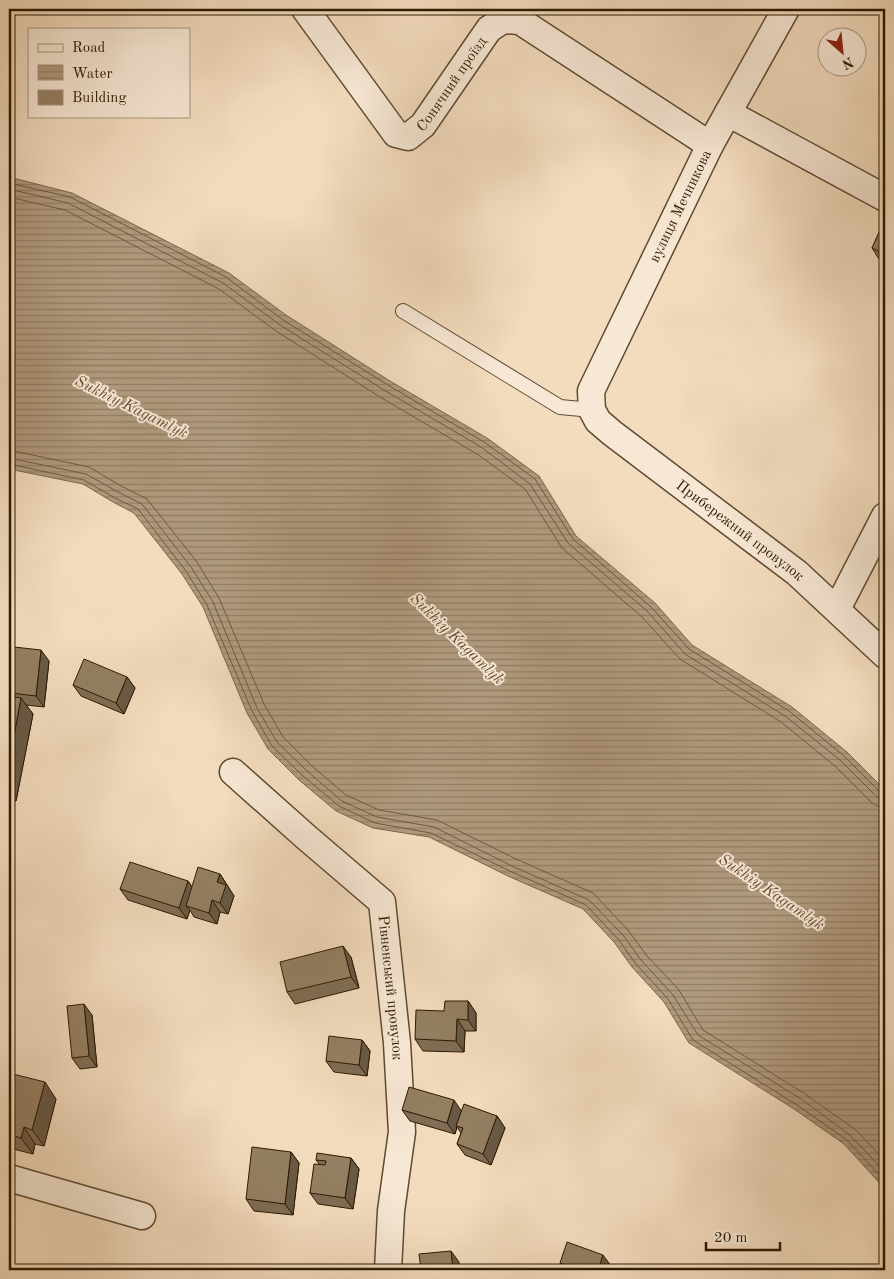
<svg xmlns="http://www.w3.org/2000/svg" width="894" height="1279" viewBox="0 0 894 1279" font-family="'Old Standard TT',serif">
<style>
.water{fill:url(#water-rules);stroke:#7c674c}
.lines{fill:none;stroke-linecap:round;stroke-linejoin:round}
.shore{stroke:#6e5a40;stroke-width:1}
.service-casing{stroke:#5e4a30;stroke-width:16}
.minor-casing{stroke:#5e4a30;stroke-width:29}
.service{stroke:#f7e8d5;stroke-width:14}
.minor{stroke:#f7e8d5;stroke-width:26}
.wall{fill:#7f6d55;stroke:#2d1a01}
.shaded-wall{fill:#685945;stroke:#2d1a01}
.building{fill:#947f63;stroke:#2d1a01}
.labels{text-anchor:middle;stroke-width:4;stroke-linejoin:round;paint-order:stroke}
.street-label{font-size:15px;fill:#2d1a01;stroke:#f7e8d5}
.water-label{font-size:16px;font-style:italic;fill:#614d33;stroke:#f7e8d5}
</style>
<defs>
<pattern id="water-rules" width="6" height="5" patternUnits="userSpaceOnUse" patternTransform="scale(1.25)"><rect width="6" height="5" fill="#b09a7e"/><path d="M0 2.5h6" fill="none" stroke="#907d65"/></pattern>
</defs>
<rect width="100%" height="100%" fill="#f3dcbe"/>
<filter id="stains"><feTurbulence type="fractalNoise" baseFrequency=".004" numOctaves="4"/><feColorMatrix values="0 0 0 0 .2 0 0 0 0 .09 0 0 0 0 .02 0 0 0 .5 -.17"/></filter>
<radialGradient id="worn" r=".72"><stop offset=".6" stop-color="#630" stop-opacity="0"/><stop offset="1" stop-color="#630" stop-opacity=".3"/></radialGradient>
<polygon class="water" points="9,177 72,193 229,273 286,315 390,381 487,438 539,476 576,536 655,603 692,645 792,707 847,752 885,790 885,1189 844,1144 794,1109 689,1043 664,1002 632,967 614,942 583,909 508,876 429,837 373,828 336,811 299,780 268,749 247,713 203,607 182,574 134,513 113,502 83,484 9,469"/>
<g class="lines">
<g class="shore">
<polyline points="9,183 70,197 226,277 283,320 388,385 484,442 535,479 573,539 651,607 689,649 789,711 844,756 880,792 885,793"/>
<polyline points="9,189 68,203 223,283 280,325 384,390 481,447 530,484 568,543 647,611 685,654 785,716 840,760 876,796 880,799 885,800"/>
<polyline points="9,197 65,210 219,289 276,331 380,397 477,454 525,489 562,548 642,617 680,659 781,722 835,766 872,803 879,807 885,807"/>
<polyline points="9,450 89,467 121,486 147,499 197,562 219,598 264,704 283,737 312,766 346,795 379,810 437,820 516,859 593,893 628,930 647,956 679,990 703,1030 805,1094 856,1130 885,1161"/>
<polyline points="9,458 86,474 118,492 142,504 191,567 213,602 257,708 277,742 307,771 342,801 377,817 434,827 512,866 589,900 623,935 641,960 673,995 698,1035 801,1099 850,1135 885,1172"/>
<polyline points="9,464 84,480 115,498 138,509 186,571 207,605 252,711 272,746 303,776 339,806 375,823 431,833 510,871 586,905 618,939 636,964 668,999 693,1040 797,1105 847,1140 885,1181"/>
</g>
<defs>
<polyline id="service" points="403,311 560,407 592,410"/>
<g id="minor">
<path id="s1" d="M305,9L396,134L408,137L423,125L489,29L503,20L520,21L710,145"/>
<path id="s2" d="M786,9L710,145L591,391L592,410L598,421L612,433L797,573L885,655"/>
<polyline points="728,113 885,198"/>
<polyline points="837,609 885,516"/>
<path id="s3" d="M233,772L306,837L382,902L397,1043L402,1132L391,1211L388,1270"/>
<polyline points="9,1178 142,1216"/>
</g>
</defs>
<use href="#service" class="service-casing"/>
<use href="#minor" class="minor-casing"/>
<use href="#service" class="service"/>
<use href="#minor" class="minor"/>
</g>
<g class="wall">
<polygon points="885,219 885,262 879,259 872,248"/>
<polygon points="9,651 49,661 44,707 26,705 33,714 16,801 9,799 9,696 13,696 11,693 11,692 9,692"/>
<polygon points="127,677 135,688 124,714 81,696 73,685"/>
<polygon points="220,874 234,896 228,914 220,912 217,924 194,917 190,910 187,919 128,900 120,889 188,881 192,887"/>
<polygon points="351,957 359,988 295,1004 287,992"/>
<polygon points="468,1001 476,1013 476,1031 465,1031 464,1052 423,1051 415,1039 444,1011"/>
<polygon points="92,1015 97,1067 80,1069 72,1058"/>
<polygon points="362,1040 370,1051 367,1076 334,1072 326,1061"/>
<polygon points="9,1073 56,1099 44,1146 35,1144 33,1154 9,1148"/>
<polygon points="402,1110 461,1111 497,1116 505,1128 491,1165 465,1155 457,1144 461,1133 457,1127 455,1134 410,1121"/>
<polygon points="291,1152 299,1163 293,1215 254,1211 246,1199"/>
<polygon points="351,1158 359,1169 353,1209 318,1204 310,1193 319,1164 316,1160"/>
<polygon points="560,1263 611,1266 610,1270 565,1270"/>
</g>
<g class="shaded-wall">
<polygon points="41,650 49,661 44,707 36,696"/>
<polygon points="127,677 135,688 124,714 116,703"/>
<polygon points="21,698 33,714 16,801 9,790 9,762"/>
<polygon points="220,874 234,896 228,914 220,903 217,882"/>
<polygon points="188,881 196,892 186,906 190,910 187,919 179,908"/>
<polygon points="212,900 220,912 217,924 209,913"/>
<polygon points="343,946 351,957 359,988 351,977"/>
<polygon points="468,1001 476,1013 476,1031 468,1020"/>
<polygon points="84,1004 92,1015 97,1067 89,1056"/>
<polygon points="457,1019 465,1031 464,1052 456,1041"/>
<polygon points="362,1040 370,1051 367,1076 359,1065"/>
<polygon points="45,1082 56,1099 44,1146 32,1130"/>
<polygon points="454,1100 462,1112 456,1126 457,1127 455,1134 447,1123"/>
<polygon points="497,1116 505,1128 491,1165 483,1154"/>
<polygon points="24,1127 35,1144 33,1154 21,1138"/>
<polygon points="291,1152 299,1163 293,1215 285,1204"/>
<polygon points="351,1158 359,1169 353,1209 345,1198"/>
<polygon points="451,1251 459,1262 460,1270 453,1270"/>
<polygon points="603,1255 611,1266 610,1270 598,1270"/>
</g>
<g class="building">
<polygon points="885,219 885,254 872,248"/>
<polygon points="14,647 41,650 36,696 11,693 12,681 9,681 9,651 14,652"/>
<polygon points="84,659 127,677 116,703 73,685"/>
<polygon points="9,696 21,698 9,762"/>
<polygon points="130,862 188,881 179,908 120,889"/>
<polygon points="198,867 220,874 217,882 226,885 220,903 212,900 209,913 186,906"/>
<polygon points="343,946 351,977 287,992 280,962"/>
<polygon points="445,1001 468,1001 468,1020 457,1019 456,1041 415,1039 416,1010 444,1011"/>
<polygon points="84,1004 89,1056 72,1058 67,1006"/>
<polygon points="329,1036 362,1040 359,1065 326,1061"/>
<polygon points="9,1073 45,1082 32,1130 24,1127 21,1138 9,1134"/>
<polygon points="409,1087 454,1100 447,1123 402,1110"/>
<polygon points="464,1104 497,1116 483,1154 457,1144 463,1128 456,1126"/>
<polygon points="252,1147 291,1152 285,1204 246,1199"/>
<polygon points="317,1153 351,1158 345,1198 310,1193 314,1164 325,1165 326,1161 316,1160"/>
<polygon points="567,1242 603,1255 598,1270 580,1270 560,1263"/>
<polygon points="451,1251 453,1270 421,1270 419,1254"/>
</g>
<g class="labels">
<g class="street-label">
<text dy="5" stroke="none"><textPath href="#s1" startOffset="236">Сонячний проїзд</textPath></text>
<text transform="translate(680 206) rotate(-64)" y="5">вулиця Мечникова</text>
<text dy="5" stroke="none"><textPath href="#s2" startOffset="640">Прибережний провулок</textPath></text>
<text dy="5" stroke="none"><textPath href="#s3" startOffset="284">Рівненський провулок</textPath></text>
</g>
<g class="water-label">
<text transform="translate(132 406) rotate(26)" y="6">Sukhiy Kagamlyk</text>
<text transform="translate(458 638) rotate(44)" y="6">Sukhiy Kagamlyk</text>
<text transform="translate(772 891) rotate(34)" y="6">Sukhiy Kagamlyk</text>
</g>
</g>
<rect width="894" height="1279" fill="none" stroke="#f3dcbe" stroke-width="30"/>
<rect x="10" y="10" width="874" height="1259" fill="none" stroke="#2d1a01" stroke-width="2.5"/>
<rect x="15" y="15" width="864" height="1249" fill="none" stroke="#2d1a01"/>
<rect x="28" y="28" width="162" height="90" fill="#f7e8d5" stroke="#a69680"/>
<rect x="38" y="44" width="25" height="8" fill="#f7e8d5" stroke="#a69680"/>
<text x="72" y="52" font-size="15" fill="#2d1a01">Road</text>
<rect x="38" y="65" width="25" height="15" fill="url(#water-rules)" stroke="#a69680"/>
<text x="72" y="78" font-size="15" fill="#2d1a01">Water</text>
<rect x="38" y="90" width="25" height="15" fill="#947f63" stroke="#a69680"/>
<text x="72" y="102" font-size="15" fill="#2d1a01">Building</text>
<g transform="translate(842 52) rotate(153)"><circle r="24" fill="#f7e8d5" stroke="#a69680"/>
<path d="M0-4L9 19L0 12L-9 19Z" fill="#8f2418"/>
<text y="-8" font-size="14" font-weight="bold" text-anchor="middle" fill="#2d1a01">N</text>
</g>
<path d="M706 1242v8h74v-8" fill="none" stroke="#2d1a01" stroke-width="2.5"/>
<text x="714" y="1242" font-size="15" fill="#2d1a01" stroke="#f7e8d5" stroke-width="4" paint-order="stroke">20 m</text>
<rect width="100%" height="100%" filter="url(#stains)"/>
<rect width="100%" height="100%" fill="url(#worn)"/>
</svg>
